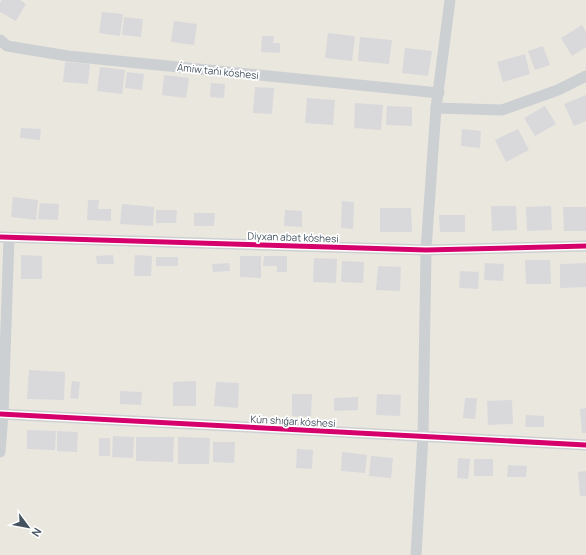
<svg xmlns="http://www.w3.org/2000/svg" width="586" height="555" viewBox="0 0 586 555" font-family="Manrope,sans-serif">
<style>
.sand{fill:#eae7df}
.building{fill:#d9d9db}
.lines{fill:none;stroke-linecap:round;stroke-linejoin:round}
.street{stroke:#cdd0d2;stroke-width:11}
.cycleway-casing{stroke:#fff;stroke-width:8}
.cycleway{stroke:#d6006c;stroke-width:5}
.labels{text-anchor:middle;stroke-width:3.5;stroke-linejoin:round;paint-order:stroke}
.street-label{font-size:10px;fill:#455360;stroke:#fff}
</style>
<rect width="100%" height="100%" fill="#f2f1f1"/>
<rect class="sand" x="0" y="0" width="586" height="555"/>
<g class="building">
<polygon points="2,0 20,0 26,4 16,21 0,12 0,3"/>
<polygon points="102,12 123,14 120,36 99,33"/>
<polygon points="124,17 143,19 141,37 122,35"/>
<polygon points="174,21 197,24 194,45 171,42"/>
<polygon points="582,25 586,32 586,47 572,56 561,38"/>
<polygon points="328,33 355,36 352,61 325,58"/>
<polygon points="262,36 274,36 273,43 280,43 280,53 261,52"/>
<polygon points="360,37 392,40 389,64 358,61"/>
<polygon points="543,46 550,65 535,70 528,51"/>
<polygon points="405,48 432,51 428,76 402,73"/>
<polygon points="525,54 530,74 503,82 497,62"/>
<polygon points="65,62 90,64 88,84 63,82"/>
<polygon points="100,67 125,70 122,94 97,91"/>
<polygon points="127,72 144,74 142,90 125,88"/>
<polygon points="164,75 189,78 186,98 162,95"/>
<polygon points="211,83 225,84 224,98 210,97"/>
<polygon points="255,87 274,88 272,114 253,113"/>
<polygon points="586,95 586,121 574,126 564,104"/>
<polygon points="307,98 335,100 333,125 305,123"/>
<polygon points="355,103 383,105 381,130 354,128"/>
<polygon points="387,106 412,107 412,126 386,125"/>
<polygon points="545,106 556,124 535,136 524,118"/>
<polygon points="21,128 41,129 40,140 20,138"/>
<polygon points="462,129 481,131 480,148 461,146"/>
<polygon points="518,129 529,150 506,162 495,140"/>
<polygon points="13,197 38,200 36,220 11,217"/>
<polygon points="88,200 99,200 98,209 111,209 111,221 87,220"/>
<polygon points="342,201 354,202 353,229 341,228"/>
<polygon points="40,203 59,204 58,220 38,219"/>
<polygon points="122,204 154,207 153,226 120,224"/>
<polygon points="491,206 516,206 517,230 492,231"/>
<polygon points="551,206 552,230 527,231 526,207"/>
<polygon points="563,207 586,207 586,231 564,231"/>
<polygon points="380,208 411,208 412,232 380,232"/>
<polygon points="156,210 177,210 176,223 156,223"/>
<polygon points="285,210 302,211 302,227 284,226"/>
<polygon points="194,213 215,213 214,226 194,226"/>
<polygon points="439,215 465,215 465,232 440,232"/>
<polygon points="21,255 42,256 42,279 21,279"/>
<polygon points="113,255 114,264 97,264 96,256"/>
<polygon points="135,255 152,256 151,276 134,276"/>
<polygon points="240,256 261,256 261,278 240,277"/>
<polygon points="264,256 287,256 287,272 277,272 277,266 263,266"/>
<rect x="156" y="257" width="22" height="9"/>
<polygon points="314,258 337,259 336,283 313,282"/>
<polygon points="525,260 550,260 551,284 526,284"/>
<polygon points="342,261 364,262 363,283 341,282"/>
<polygon points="229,263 230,271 213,272 212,264"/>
<polygon points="485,263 504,264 503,281 484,280"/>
<polygon points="586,263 586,287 560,288 560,264"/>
<polygon points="378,266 401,267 400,291 376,290"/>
<polygon points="460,271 479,272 478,289 459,288"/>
<polygon points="29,370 65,372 64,400 27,399"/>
<polygon points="72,381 80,382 78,399 70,398"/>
<polygon points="196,381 196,406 173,406 173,382"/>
<polygon points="216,382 239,383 238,408 214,406"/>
<polygon points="120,391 142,392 141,405 120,404"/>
<polygon points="292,394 312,394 311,417 292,416"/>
<polygon points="377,394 401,395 400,416 376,415"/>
<polygon points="358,397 358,410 334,411 334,398"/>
<polygon points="465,398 477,398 475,419 463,418"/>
<polygon points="512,400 513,424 488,425 487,401"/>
<polygon points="586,408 586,433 582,433 580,409"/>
<polygon points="526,415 544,416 544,427 525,427"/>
<polygon points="27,430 56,431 55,450 27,449"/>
<polygon points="57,431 78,432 77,452 57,451"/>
<polygon points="113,436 134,437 133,458 112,457"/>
<polygon points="136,437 174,437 173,462 136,461"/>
<polygon points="178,437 210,438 209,464 178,464"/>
<rect x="99" y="438" width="11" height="18"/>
<polygon points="213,442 235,442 234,463 213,462"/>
<polygon points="297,449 313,450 312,469 296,468"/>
<polygon points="342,452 367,455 365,473 341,471"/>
<polygon points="371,456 393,458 391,478 369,476"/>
<polygon points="458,458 470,459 468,479 457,478"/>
<rect x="474" y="459" width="19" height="17"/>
<polygon points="508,465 527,466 526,477 507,477"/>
<polygon points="586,471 586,496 580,496 578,472"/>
</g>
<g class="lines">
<g class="street">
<polyline points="0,40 7,46 68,56 439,93"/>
<polyline points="436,108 502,110 558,90 586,76"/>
<polyline points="0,237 426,250 586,246"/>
<polyline points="0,414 586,445"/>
<polyline points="0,452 3,414 9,238"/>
<polyline points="416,555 423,437 426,250 436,108 450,0"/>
</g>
<defs>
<g id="cycleway">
<polyline points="0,237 426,250 586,246"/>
<polyline points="0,414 586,445"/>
</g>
</defs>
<use href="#cycleway" class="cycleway-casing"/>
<use href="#cycleway" class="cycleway"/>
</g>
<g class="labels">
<g class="street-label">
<text transform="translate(218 71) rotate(6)" y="4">Ámiw tańı kóshesi</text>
<text transform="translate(293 237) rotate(2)" y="4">Diyxan abat kóshesi</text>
<text transform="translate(293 421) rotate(3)" y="4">Kún shıǵar kóshesi</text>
</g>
</g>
<g transform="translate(28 527) rotate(122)" stroke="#ffffff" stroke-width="3" paint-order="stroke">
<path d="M0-3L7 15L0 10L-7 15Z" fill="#455360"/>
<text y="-6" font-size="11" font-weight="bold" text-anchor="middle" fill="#455360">N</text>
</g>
</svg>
